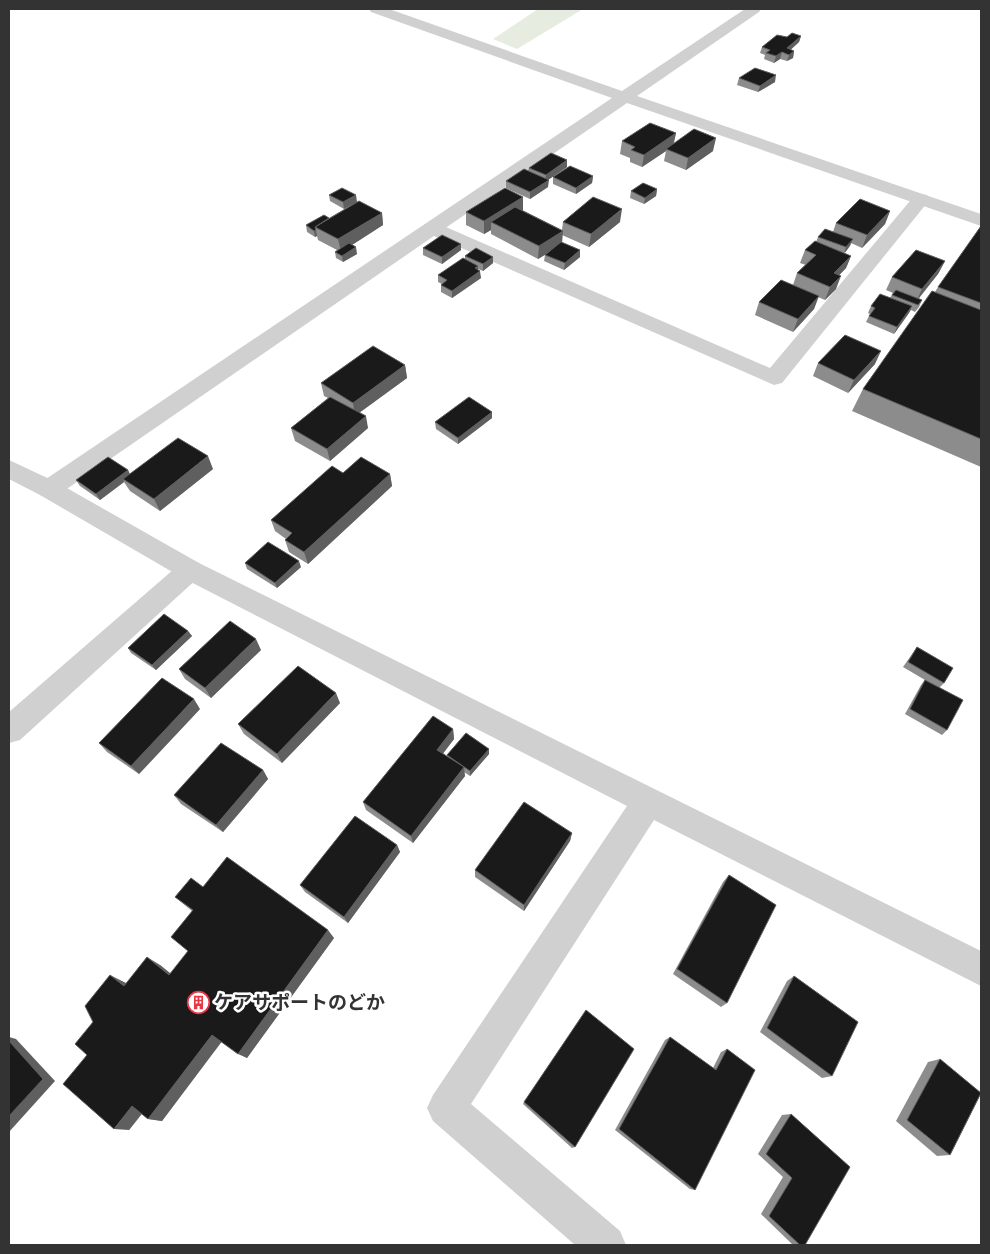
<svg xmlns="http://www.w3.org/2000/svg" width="990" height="1254" viewBox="0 0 990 1254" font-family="Roboto,'Noto Sans JP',sans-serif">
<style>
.green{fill:#e6ecdf}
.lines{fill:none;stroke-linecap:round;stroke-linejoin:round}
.minor{fill:#d0d0d0;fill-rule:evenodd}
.tertiary{fill:#d0d0d0;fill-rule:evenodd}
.wall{fill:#8c8c8c}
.shaded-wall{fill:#5f5f5f}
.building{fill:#1a1a1a;stroke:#5f5f5f}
.labels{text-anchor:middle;stroke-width:5;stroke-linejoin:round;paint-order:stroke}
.near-poi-label{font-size:19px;font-weight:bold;fill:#333;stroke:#fff;text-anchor:start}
</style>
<rect width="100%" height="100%" fill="#fff"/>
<polygon class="green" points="538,9 583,9 517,49 493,39"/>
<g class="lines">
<g class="minor">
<polygon points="921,194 927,195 930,199 927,203 782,383 774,385 425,232 423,228 425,224 432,222 439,224 770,368 915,195"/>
<polygon points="9,460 58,483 199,563 981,951 981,986 654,820 471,1104 620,1231 626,1245 575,1245 433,1121 427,1108 433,1095 627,806 181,577 40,495 9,479"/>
</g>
<g class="tertiary">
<polygon points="369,9 389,9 622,91 745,9 761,9 759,12 637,96 981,214 981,226 627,103 58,495 49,498 40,495 37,489 40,483 612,98 371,12"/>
<polygon points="190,559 199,563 203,570 199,577 20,740 9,743 9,712 181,563"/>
</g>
</g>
<g class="wall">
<polygon points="801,36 799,42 790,50 794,51 793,58 787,61 780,59 774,63 764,59 765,55 760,53 762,47 787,37"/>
<polygon points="739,78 775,82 758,92 737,85"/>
<polygon points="676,133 674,143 713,151 686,170 664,161 666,151 642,167 630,162 630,158 620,154 622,141"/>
<polygon points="567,160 567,167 548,180 548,187 530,199 506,188 506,181 528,171 529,168"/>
<polygon points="593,176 592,183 576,194 553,184 553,177"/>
<polygon points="657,189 656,196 644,204 630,198 631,191"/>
<polygon points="329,195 357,202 382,213 383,225 352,245 357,254 343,262 336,258 335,252 337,250 318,240 317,236 315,237 307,232 306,225 329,218 355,203 344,209 330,201"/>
<polygon points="523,197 523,210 522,210 562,230 563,222 620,222 589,247 562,235 562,242 580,250 580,257 564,270 544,261 545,255 538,259 491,234 491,230 484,234 466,225 466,212"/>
<polygon points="890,211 885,224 862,248 851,243 844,253 851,256 846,268 839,275 836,289 825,300 818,297 814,309 793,332 755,315 759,302 793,285 797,273 806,265 800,263 805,250 816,242 818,237 833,232 836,223"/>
<polygon points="981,226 981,467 852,411 863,389 935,292 938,287"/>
<polygon points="423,248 461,250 442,264 423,255"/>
<polygon points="465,256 493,257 493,263 483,271 478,269 481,278 452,298 441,292 441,285 442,284 438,282 438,275 465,260"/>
<polygon points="945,261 938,274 918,298 922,300 919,307 915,312 911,310 894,334 866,322 870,314 868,313 871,306 890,298 893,293 886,290 892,277"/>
<polygon points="818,363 875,364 848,393 813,376"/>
<polygon points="405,365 407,378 360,412 368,428 330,461 295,441 291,428 328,398 324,396 321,383"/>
<polygon points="492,412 492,418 458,444 436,429 435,422"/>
<polygon points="213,469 160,511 130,491 124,482 100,500 80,486 76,480 128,470 130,474"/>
<polygon points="343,473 390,474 392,486 308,564 289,552 285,540 286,539 275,531 271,520"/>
<polygon points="245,563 301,567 277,588 247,569"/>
<polygon points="188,631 192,636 156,670 131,653 128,648"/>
<polygon points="917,647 944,683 940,687 947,730 942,735 905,714 921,685 925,680 903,667"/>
<polygon points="261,650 211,698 185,679 179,669"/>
<polygon points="340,703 282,763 244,734 238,724"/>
<polygon points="200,709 139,774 107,752 99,743"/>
<polygon points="453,729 454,739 443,753 447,756 447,755 489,749 489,754 470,776 464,772 465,776 413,843 366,810 363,802"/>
<polygon points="263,770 268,779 223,832 181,804 174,795"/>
<polygon points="572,833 570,841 524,911 475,877 475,870"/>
<polygon points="397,845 400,852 348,923 305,892 300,885"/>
<polygon points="729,875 727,1003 721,1007 673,974 723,882"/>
<polygon points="203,887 334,938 247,1058 221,1042 162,1121 148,1119 142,1114 129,1130 87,1055 93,1022 124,982 126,983 160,965 171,974 188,951 192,911 175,897"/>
<polygon points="794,976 832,1076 822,1078 760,1032 787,981"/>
<polygon points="670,1037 713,1068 721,1052 727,1049 695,1190 690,1189 615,1130 665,1040"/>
<polygon points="940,1059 950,1155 937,1156 896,1121 928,1062"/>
<polygon points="524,1102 575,1147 572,1148 523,1104"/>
<polygon points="791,1114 805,1245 793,1245 761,1214 783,1177 758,1154 782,1115"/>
</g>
<g class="shaded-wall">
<polygon points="801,36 799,42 785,55 787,48"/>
<polygon points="794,51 793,58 787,61 789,55"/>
<polygon points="782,52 780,59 774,63 776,56"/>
<polygon points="776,75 775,82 758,92 760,86"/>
<polygon points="676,133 673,145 666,149 666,151 642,167 644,155"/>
<polygon points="716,138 713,151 686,170 688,158"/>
<polygon points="567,160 567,167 545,182 546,175"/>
<polygon points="593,176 592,183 576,194 576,188"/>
<polygon points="549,180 548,187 530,199 530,192"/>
<polygon points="657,189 656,196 644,204 645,198"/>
<polygon points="356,195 357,202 344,209 343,202"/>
<polygon points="523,197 523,210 498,225 491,222 491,230 484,234 484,221"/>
<polygon points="622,209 620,222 589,247 591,234"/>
<polygon points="890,211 885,224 862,248 867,235"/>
<polygon points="382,213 383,225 341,252 338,239"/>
<polygon points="316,230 317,236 315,237 314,231"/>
<polygon points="563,231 562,244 538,259 539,246"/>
<polygon points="853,239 850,246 844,254 846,247"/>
<polygon points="461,244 461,250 442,264 442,257"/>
<polygon points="356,247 357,254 343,262 342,256"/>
<polygon points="580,250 580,257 564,270 565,263"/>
<polygon points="851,256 846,268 829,286 834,273"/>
<polygon points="493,257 493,263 483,271 483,264"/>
<polygon points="945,261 938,274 916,302 922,289"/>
<polygon points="478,266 478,273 480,271 481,278 452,298 452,291"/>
<polygon points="841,276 836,289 825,300 830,287"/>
<polygon points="819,296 814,309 793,332 798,319"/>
<polygon points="912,306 909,313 894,334 897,327"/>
<polygon points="881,351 875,364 848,393 854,380"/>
<polygon points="405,365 407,378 355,416 353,403"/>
<polygon points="492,412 492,418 458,444 458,438"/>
<polygon points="366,416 368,428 330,461 327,449"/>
<polygon points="208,456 213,469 160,511 154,499"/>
<polygon points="128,470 131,477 123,479 124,482 100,500 96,494"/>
<polygon points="390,474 392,486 308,564 304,552"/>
<polygon points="299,561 301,567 277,588 275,583"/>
<polygon points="188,631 192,636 156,670 152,665"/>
<polygon points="256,639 261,650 211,698 205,688"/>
<polygon points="336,693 340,703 282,763 277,754"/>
<polygon points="194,699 200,709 139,774 131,766"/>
<polygon points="453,729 454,739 439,759 437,750"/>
<polygon points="489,749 489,754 470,776 470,771"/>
<polygon points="464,767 465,776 413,843 411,836"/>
<polygon points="263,770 268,779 223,832 216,825"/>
<polygon points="572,833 570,841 524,911 524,905"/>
<polygon points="397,845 400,852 348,923 344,917"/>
<polygon points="328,930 334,938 247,1058 238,1054"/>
<polygon points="147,957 160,965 181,982 169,975"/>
<polygon points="110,975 124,982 137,992 124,986"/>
<polygon points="212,1035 223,1040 162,1121 148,1119"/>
<polygon points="9,1037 16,1039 55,1081 9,1132"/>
<polygon points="132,1106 146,1108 129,1130 114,1129"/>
</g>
<g class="building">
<polygon points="792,33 801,36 787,48 794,51 789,55 782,52 776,56 766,53 770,50 762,47 777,35 787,37"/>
<polygon points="755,68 776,75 760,86 739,78"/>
<polygon points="650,123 676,133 644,155 631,150 635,147 622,141"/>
<polygon points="694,129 716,138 688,158 666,149"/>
<polygon points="551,153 567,160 546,175 529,168"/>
<polygon points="570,166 593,176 576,188 553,177"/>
<polygon points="524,169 549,180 530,192 506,181"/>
<polygon points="643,183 657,189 645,198 631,191"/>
<polygon points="342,188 356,195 343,202 329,195"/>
<polygon points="505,188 523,197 484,221 466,212"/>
<polygon points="593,197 622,209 591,234 563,222"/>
<polygon points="860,199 890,211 867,235 836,223"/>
<polygon points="359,201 382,213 338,239 315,227"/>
<polygon points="515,207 563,231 539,246 491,222"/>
<polygon points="324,215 329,218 315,227 316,230 314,231 306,225"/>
<polygon points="981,226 981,303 938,287"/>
<polygon points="825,229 853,239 846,247 818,237"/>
<polygon points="442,235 461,244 442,257 423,248"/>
<polygon points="815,241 851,256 834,273 841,276 830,287 797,273 816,255 805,250"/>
<polygon points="561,242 580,250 565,263 545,255"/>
<polygon points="349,243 356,247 342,256 335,252"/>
<polygon points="476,248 493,257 483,264 465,256"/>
<polygon points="916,250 945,261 922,289 892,277"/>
<polygon points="463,258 478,266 475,268 480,271 452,291 441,285 447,280 438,275"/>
<polygon points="781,280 819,296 798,319 759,302"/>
<polygon points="896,290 922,300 918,305 892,295"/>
<polygon points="932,291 981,310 981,439 863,389"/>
<polygon points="880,294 912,306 897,327 869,316 875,308 871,306"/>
<polygon points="845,335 881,351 854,380 818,363"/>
<polygon points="373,346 405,365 353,403 321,383"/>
<polygon points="330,397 366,416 327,449 291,428"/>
<polygon points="469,397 492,412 458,438 435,422"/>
<polygon points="178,438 208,456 154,499 123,479"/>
<polygon points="108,457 128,470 96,494 76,480"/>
<polygon points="361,457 390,474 304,552 285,540 292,533 271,520 332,466 343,473"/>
<polygon points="268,542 299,561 275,583 245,563"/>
<polygon points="164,614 188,631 152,665 128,648"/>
<polygon points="230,621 256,639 205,688 179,669"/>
<polygon points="917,647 953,668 944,683 908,662"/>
<polygon points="298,666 336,693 277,754 238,724"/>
<polygon points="162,678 194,699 131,766 99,743"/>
<polygon points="925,680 963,700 947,730 910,709"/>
<polygon points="433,716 453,729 437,750 464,767 411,836 363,802"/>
<polygon points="466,733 489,749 470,771 447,755"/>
<polygon points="221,743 263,770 216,825 174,795"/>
<polygon points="524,802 572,833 524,905 475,870"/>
<polygon points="355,816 397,845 344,917 300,885"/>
<polygon points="227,857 328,930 238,1054 212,1035 148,1119 132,1106 114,1129 63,1084 87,1055 75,1044 93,1022 85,1006 110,975 124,986 147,957 169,975 188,951 171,937 193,910 175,897 191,878 203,887"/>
<polygon points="729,875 776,905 727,1003 677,969"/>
<polygon points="794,976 858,1022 832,1076 767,1028"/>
<polygon points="586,1010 634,1049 575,1147 524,1102"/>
<polygon points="670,1037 716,1070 727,1049 755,1070 695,1190 619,1129"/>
<polygon points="9,1041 43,1079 9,1116"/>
<polygon points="940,1059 981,1093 950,1155 907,1120"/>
<polygon points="791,1114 850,1167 805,1245 800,1245 769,1216 792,1178 766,1154"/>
</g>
<defs>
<symbol id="building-ring" viewBox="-11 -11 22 22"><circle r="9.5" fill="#fff" stroke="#e63946" stroke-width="1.5"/><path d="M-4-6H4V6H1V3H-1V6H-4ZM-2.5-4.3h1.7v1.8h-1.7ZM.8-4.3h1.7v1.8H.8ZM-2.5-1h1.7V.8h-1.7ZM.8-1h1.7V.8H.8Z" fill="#e63946"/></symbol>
</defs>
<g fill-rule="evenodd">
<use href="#building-ring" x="186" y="990" width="25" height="25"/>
</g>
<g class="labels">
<g class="near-poi-label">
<text x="214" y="1009">ケアサポートのどか</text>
</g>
</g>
<rect width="990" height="1254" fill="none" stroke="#333333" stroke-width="20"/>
</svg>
